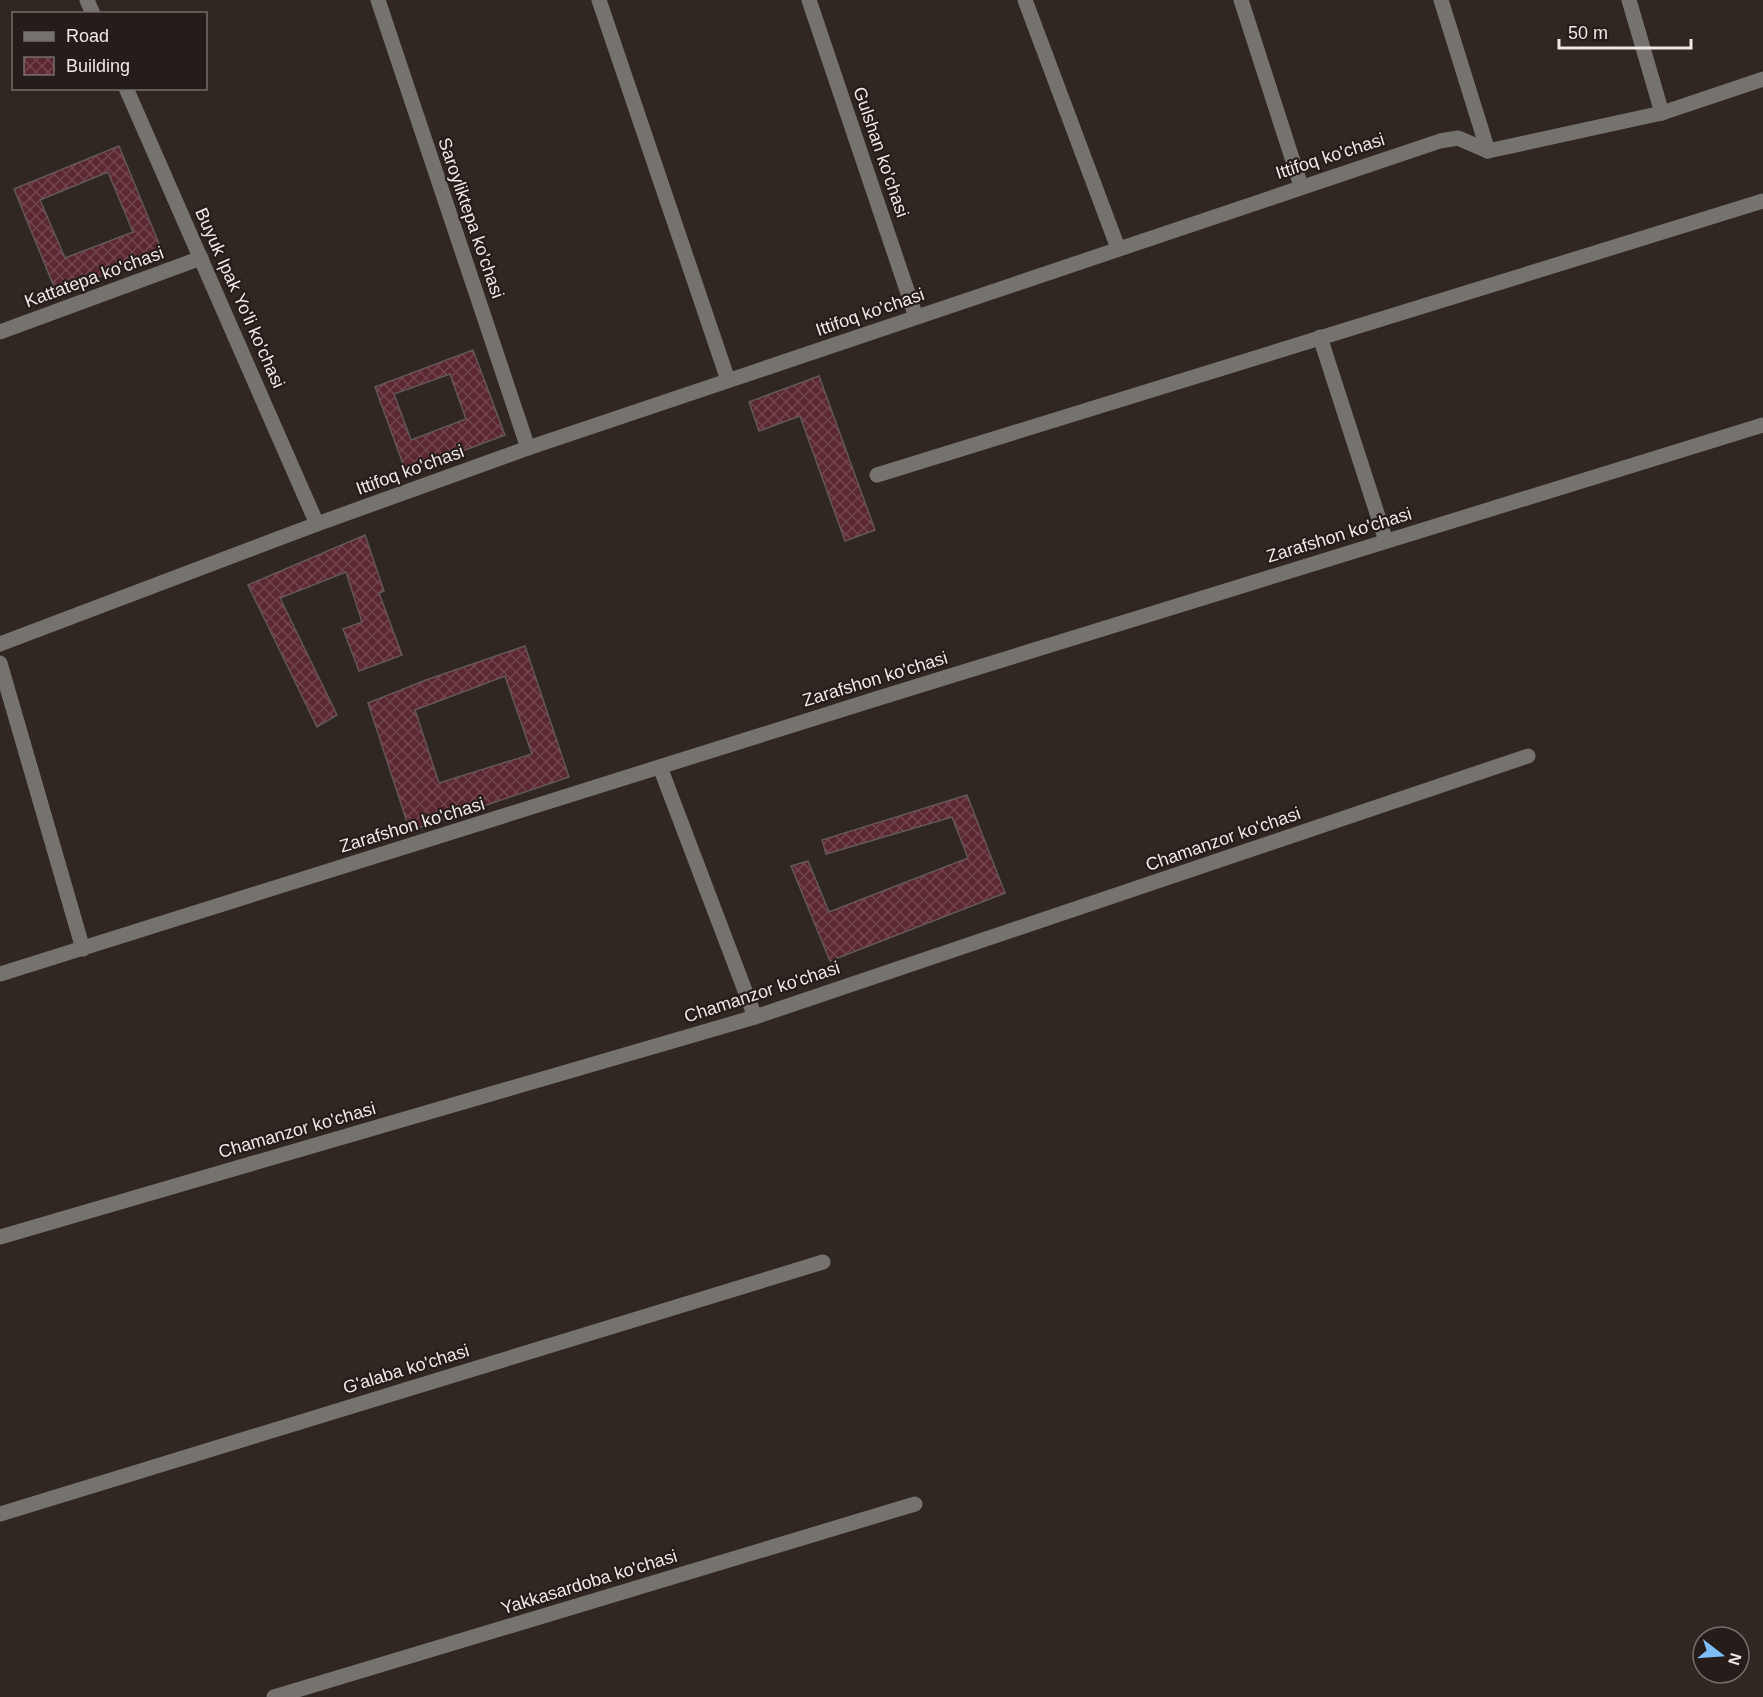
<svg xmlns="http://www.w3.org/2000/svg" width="1763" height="1697" viewBox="0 0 1763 1697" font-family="Helvetica,sans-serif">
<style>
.building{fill:url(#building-cross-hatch);stroke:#635758;stroke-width:1.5;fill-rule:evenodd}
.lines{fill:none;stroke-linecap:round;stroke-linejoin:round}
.minor{stroke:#76736f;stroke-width:15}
.labels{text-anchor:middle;stroke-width:4.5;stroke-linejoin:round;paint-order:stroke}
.street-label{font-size:18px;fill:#efe8e5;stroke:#261c19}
</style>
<defs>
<pattern id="building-cross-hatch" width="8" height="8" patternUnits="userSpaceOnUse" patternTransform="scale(1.5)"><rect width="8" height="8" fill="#5b2731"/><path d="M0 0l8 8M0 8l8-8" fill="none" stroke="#73464f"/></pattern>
</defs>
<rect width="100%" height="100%" fill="#302622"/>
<g class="building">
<path d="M119,146L162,251L57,294L14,189ZM108,172L133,232L65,258L40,200Z"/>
<path d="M473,350L505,435L406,472L375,387ZM450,374L466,419L411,440L394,394Z"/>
<polygon points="819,376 875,530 845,541 800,416 759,431 749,402"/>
<polygon points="365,535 384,591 379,593 402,655 359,671 343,629 362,622 346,572 280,598 337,715 317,727 248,585"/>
<path d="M525,646L569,777L410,831L368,703L426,680ZM505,676L532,754L439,783L415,710Z"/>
<polygon points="967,795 1005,893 830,961 791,866 808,861 829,912 968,858 952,817 826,854 822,840"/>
</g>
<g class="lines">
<g class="minor">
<polyline points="87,0 93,14"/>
<polyline points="378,0 528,448"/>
<polyline points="599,0 728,380"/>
<polyline points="809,0 916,317"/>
<polyline points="1025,0 1118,248"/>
<polyline points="1241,0 1301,186"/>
<polyline points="1441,0 1488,151"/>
<polyline points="1629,0 1662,113"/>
<polyline points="126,88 317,524"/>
<polyline points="0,332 201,258"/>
<polyline points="1320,337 1386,541"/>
<polyline points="877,475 1763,201"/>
<polyline points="0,644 317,524 528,448 1440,141 1458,138 1488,151 1662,113 1763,79"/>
<polyline points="0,663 83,949"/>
<polyline points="660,767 755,1017"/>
<polyline points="0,974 879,698 1763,425"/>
<polyline points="0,1237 755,1017 1528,756"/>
<polyline points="0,1514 823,1262"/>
<polyline points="274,1697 915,1504"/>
</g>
</g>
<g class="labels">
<g class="street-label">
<text transform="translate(881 152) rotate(71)" y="6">Gulshan ko'chasi</text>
<text transform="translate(1330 156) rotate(-18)" y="6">Ittifoq ko'chasi</text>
<text transform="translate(471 218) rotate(71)" y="6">Saroyliktepa ko'chasi</text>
<text transform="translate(94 277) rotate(-20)" y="6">Kattatepa ko'chasi</text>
<text transform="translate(240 298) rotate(66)" y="6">Buyuk Ipak Yo'li ko'chasi</text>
<text transform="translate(870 312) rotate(-19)" y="6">Ittifoq ko'chasi</text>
<text transform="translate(410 470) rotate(-20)" y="6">Ittifoq ko'chasi</text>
<text transform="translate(1339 535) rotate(-17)" y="6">Zarafshon ko'chasi</text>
<text transform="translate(875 679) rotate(-17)" y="6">Zarafshon ko'chasi</text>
<text transform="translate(412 825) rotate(-17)" y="6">Zarafshon ko'chasi</text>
<text transform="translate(1223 839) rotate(-19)" y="6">Chamanzor ko'chasi</text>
<text transform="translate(762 992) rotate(-18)" y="6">Chamanzor ko'chasi</text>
<text transform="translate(297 1130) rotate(-16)" y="6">Chamanzor ko'chasi</text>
<text transform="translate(406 1369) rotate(-17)" y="6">G'alaba ko'chasi</text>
<text transform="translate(589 1582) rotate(-17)" y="6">Yakkasardoba ko'chasi</text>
</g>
</g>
<rect x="12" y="12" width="195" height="78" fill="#261c19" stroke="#766e6b" stroke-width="1.5"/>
<rect x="24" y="32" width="30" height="9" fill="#76736f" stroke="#766e6b" stroke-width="1.5"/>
<text x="66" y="42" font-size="18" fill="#efe8e5">Road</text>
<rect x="24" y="57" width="30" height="18" fill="url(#building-cross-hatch)" stroke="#766e6b" stroke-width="1.5"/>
<text x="66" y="72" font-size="18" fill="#efe8e5">Building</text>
<g transform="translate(1721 1655) rotate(107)"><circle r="28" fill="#261c19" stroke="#766e6b" stroke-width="1.5"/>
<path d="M0-4.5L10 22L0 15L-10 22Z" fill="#7dbef9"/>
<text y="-9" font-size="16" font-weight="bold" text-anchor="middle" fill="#efe8e5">N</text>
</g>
<path d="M1559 39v9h132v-9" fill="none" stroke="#efe8e5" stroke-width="3"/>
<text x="1568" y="39" font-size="18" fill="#efe8e5" stroke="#261c19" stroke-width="4.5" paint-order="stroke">50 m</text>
</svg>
